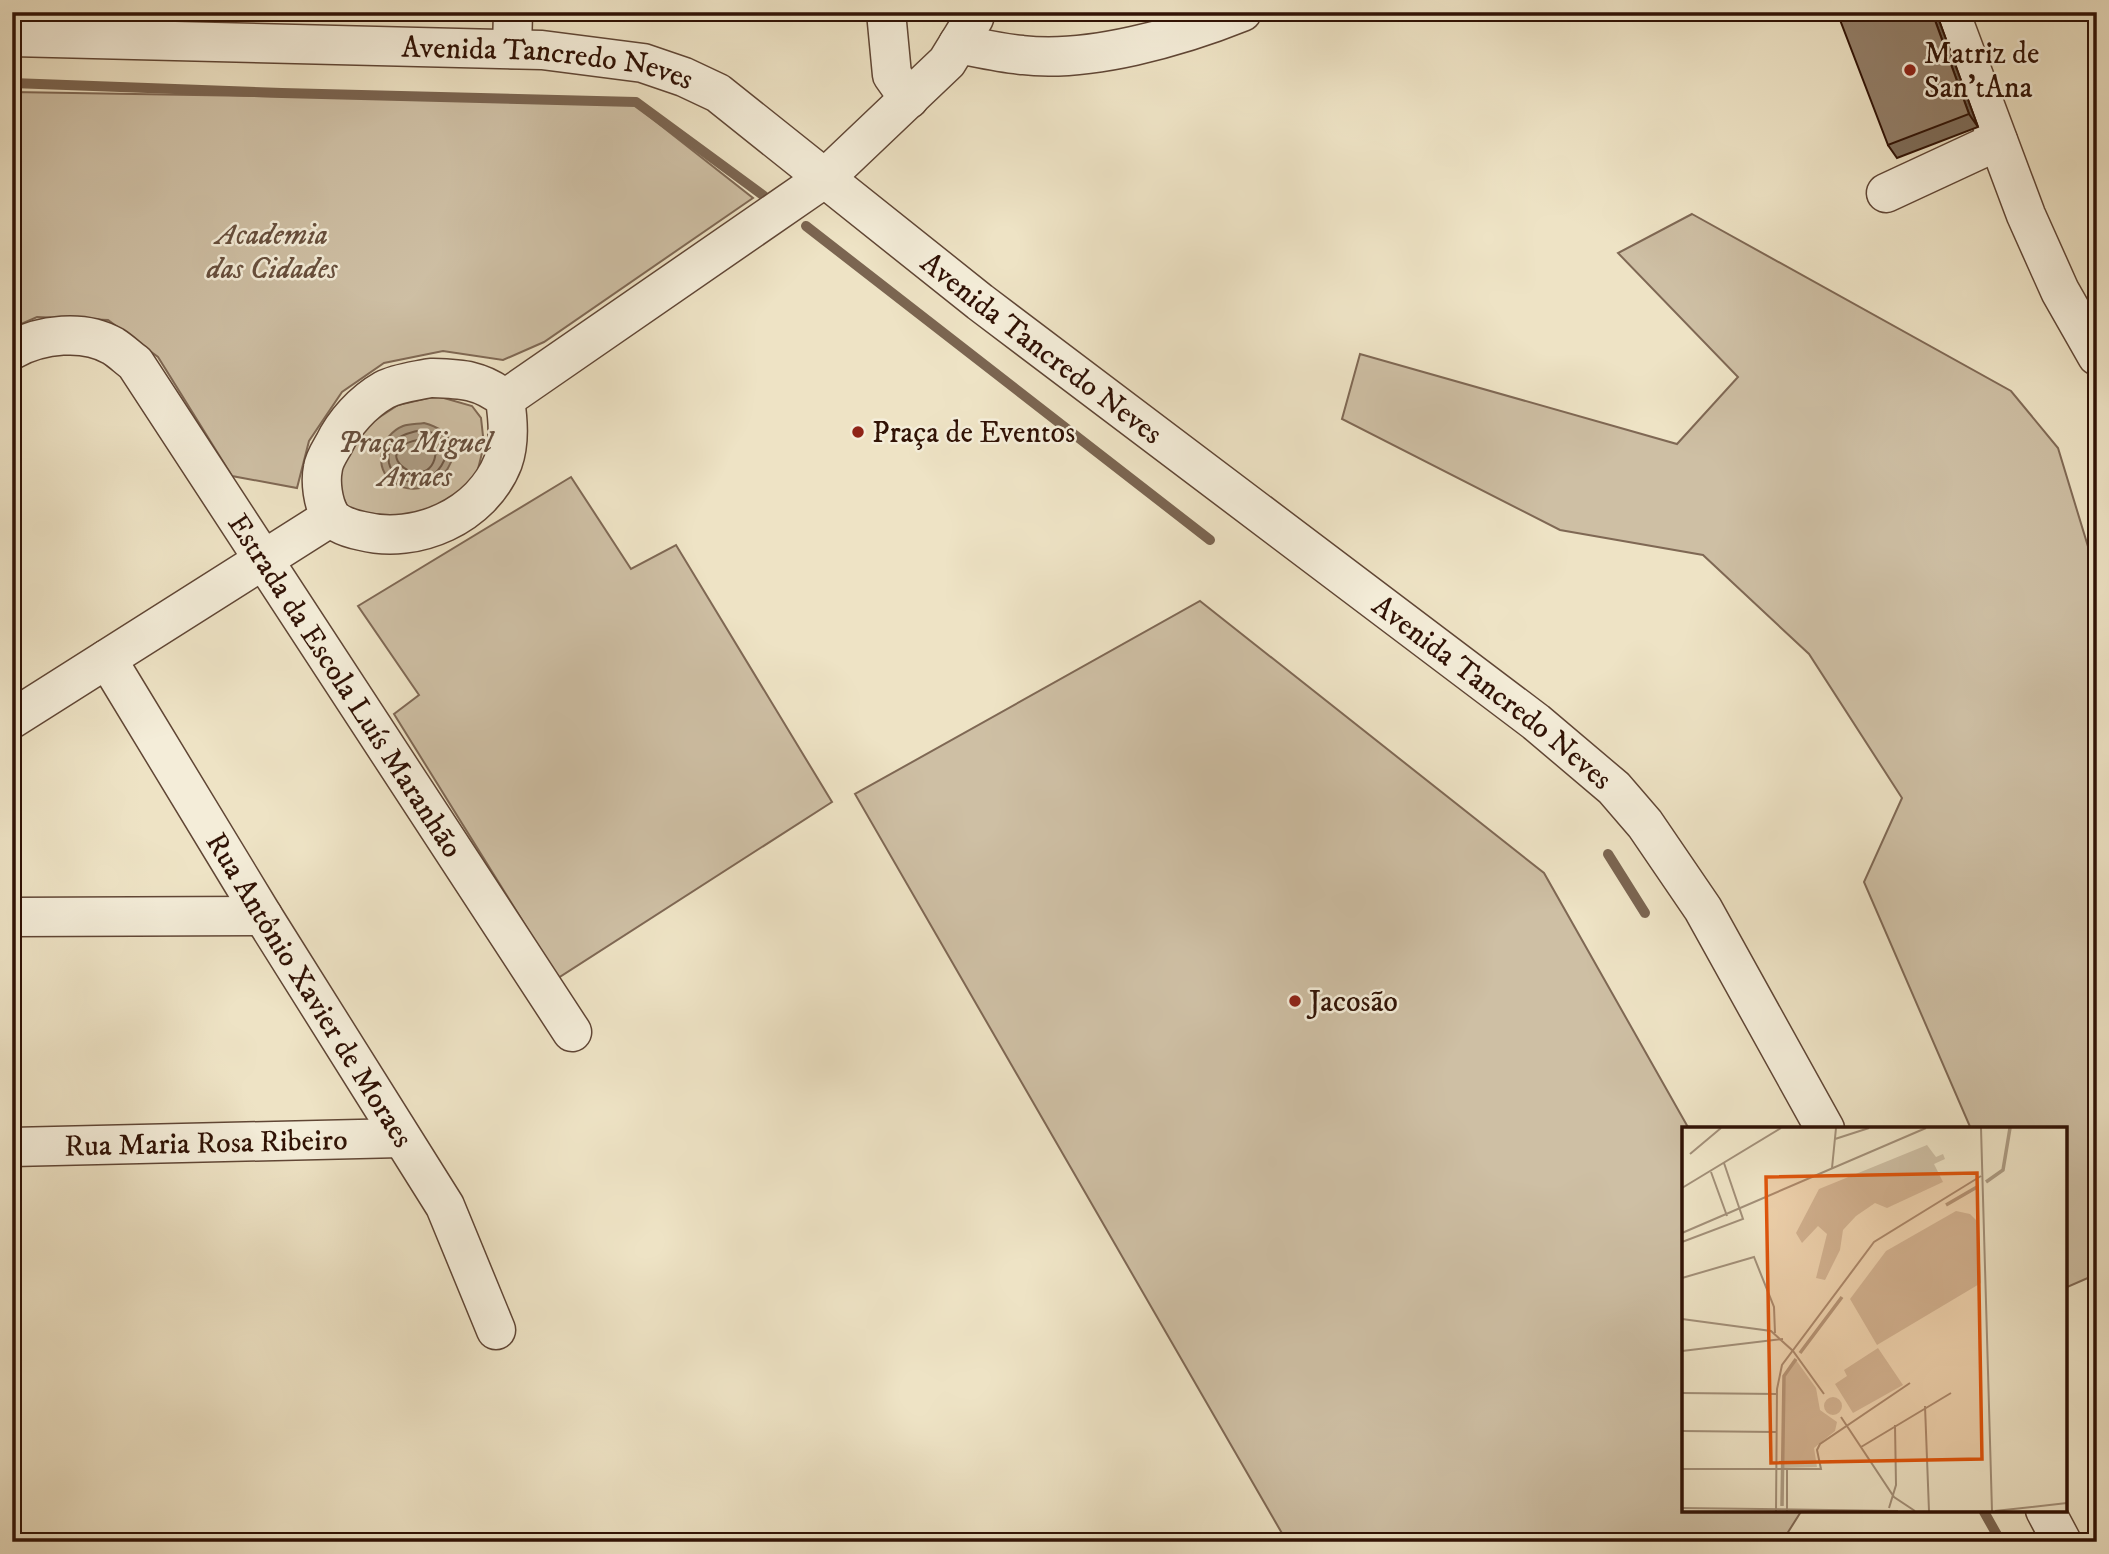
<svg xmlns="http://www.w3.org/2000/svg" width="2109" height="1554" viewBox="0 0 2109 1554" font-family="'IM FELL DW Pica',serif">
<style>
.green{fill:#cebfa4;stroke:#7f6854;stroke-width:2}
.water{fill:#ad9c84;stroke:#7b6551;stroke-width:2}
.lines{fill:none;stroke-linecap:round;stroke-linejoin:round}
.shore{stroke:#6e5744;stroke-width:2}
.stream{stroke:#7b6551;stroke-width:10}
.minor-casing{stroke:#604635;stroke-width:41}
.minor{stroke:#f4edd9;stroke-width:38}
.wall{fill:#7e6d5a;stroke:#301205;stroke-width:2}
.shaded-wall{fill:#67594a;stroke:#301205;stroke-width:2}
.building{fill:#937f69;stroke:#301205;stroke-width:2}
.poi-dot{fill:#8f2418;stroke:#f4edd9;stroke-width:2.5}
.labels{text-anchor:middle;stroke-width:5;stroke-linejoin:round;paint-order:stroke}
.poi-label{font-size:30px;fill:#301205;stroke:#f4edd9;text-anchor:start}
.street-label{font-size:30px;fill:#301205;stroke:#f4edd9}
.park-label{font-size:30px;font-style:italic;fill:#674f3d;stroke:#f4edd9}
.inset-river{fill:none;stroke:#ad9c84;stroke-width:3.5}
.inset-road{fill:none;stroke:#a28f78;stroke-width:2}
.view{fill:#df550c;fill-opacity:0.15;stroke:#df550c;stroke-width:3.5}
.inset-edge{fill:none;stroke:#301205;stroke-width:3.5}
</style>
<rect width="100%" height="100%" fill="#eee3c5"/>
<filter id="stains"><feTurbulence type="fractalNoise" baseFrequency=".00286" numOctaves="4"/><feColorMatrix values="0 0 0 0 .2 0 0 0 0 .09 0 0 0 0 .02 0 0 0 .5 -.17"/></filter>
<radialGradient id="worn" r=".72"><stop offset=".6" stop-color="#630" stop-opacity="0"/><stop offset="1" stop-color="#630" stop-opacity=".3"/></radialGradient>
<g class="green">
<polygon points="12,92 631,102 753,198 544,342 503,360 443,351 384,363 342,392 309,441 297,488 232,476 158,357 108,320 37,317 12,328"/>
<polygon points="1692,214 2011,391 2058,448 2097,576 2097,1274 2065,1288 2065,1129 1971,1129 1864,882 1902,798 1809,654 1703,555 1560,530 1342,419 1360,354 1677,444 1738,377 1618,253"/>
<polygon points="437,396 472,406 481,418 484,445 477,473 442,510 406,519 349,510 340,491 342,463 357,432 398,405"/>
<polygon points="571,477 631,569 676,545 832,802 558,978 394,714 419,695 358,606"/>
<polygon points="1200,601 1544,873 1689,1129 1684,1129 1684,1510 1802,1510 1785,1537 1774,1542 1287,1542 855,794"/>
</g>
<path class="water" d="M424,423C486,439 435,509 394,483C372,469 380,435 403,426C409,424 418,424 424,423Z"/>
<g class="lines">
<g class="shore">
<path d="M423,430C473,441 430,499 398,477C393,473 390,468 389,463C385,439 404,433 423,430Z"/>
<path d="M423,439L431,441L436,447C436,504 356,449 423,439Z"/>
</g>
<g class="stream">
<polyline points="12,83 282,93 636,102 764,196"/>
<polyline points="806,226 1210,540"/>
<polyline points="1608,854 1645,913"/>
<polyline points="1983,1510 2001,1542"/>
</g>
<defs>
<g id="minor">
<polyline points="886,12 892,75 909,99"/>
<polyline points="1950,12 2026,215 2060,291 2097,356"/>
<path id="s1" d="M12,37L542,50L643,63L684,77L718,93L980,302L1536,722L1614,788L1645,824L1703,909L1825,1129"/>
<path d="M958,44C979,48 1000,53 1022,55C1089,63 1180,37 1242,12"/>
<polyline points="512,49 513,12"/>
<polyline points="1886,193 1998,141"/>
<path id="s2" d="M12,350C41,334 84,329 113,346C121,351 128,358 135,363L572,1032"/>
<path d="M430,378C461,379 480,379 505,399C508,420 510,442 503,462C482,516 416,545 362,531C352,529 335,524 330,515C323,503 320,482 323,468C324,460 330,451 334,444C344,423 363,402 384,390C397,383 416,381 430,378Z"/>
<polyline points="505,399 825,178 947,62 974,18 976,12"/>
<path id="s3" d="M107,659L263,916L445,1206L496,1330"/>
<polyline points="12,719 331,517"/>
<polyline points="12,917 263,916"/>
<path id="s4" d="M12,1147L401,1138"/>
<polyline points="2045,1510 2062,1542"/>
</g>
</defs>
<use href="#minor" class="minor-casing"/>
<use href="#minor" class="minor"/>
</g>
<polygon class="wall" points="1936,12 1978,127 1897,158 1888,145"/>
<polygon class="shaded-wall" points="1932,12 1936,12 1978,127 1969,114"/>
<polygon class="building" points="1837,12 1932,12 1969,114 1888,145"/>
<g class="poi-dot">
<circle cx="1910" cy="70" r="7"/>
<circle cx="858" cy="432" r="7"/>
<circle cx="1295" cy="1001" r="7"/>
</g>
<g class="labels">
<g class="poi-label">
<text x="1924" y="63">Matriz de<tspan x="1924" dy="34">San'tAna</tspan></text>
<text x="872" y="442">Praça de Eventos</text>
<text x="1309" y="1011">Jacosão</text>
</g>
<g class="street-label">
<text dy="10" stroke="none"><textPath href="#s1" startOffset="537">Avenida Tancredo Neves</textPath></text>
<text dy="10" stroke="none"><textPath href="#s1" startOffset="1125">Avenida Tancredo Neves</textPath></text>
<text dy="10" stroke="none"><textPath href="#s2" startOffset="518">Estrada da Escola Luís Maranhão</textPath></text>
<text dy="10" stroke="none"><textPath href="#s1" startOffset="1692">Avenida Tancredo Neves</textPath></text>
<text dy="10" stroke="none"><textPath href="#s3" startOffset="388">Rua Antônio Xavier de Moraes</textPath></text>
<text dy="10" stroke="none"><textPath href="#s4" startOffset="194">Rua Maria Rosa Ribeiro</textPath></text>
</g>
<g class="park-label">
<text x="272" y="244">Academia<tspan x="272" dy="34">das Cidades</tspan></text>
<text x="415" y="452">Praça Miguel<tspan x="415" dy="34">Arraes</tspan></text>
</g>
</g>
<g transform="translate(1682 1127)">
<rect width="385" height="385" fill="#eee3c5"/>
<path d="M245,18L254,30L261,27L263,32L252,37L261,55L205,81L193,76L174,89L161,103L158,123L143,153L134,151L145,107L136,99L120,116L114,106L137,62ZM274,84L288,87L296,95L299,156L195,218L168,172L204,124ZM196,221L221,258L171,286L153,257L165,249L162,243ZM114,233L134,261L138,283L155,295L153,304L132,321L135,340L102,341V250ZM142 279a9 9 0 1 1 18 0a9 9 0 1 1-18 0Z" fill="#cebfa4"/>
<path class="inset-river" d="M304,55L321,43L328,1M264,78L295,60M118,226L160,170M100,379L102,249L114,232"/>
<path class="inset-road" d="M299,1L310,384M153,12L187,1M8,27L39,1M150,41L154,1M29,45L45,89M0,61L99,1M0,106L244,1M0,115L61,92L42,36M0,151L72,130L92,180L93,206M0,192L89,204L111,224L142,267M0,224L101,212M0,266L95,267M243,279L247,384M159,290L212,370L233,384M0,304L94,305M179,320L269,266M0,342H139L135,323L138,317L228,256M105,343V384M0,381L216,384M207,381L214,358L213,298M94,384L95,262L100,238L192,115L299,49M313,384L385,376"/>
<path class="view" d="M295,46L300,332L89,336L84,50Z"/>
<rect width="385" height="385" class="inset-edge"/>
</g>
<rect width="2109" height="1554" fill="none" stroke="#eee3c5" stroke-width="42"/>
<rect x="14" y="14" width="2081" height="1526" fill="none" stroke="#301205" stroke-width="3.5"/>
<rect x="21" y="21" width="2067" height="1512" fill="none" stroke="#301205" stroke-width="2"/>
<rect width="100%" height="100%" filter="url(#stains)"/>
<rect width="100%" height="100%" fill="url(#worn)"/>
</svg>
